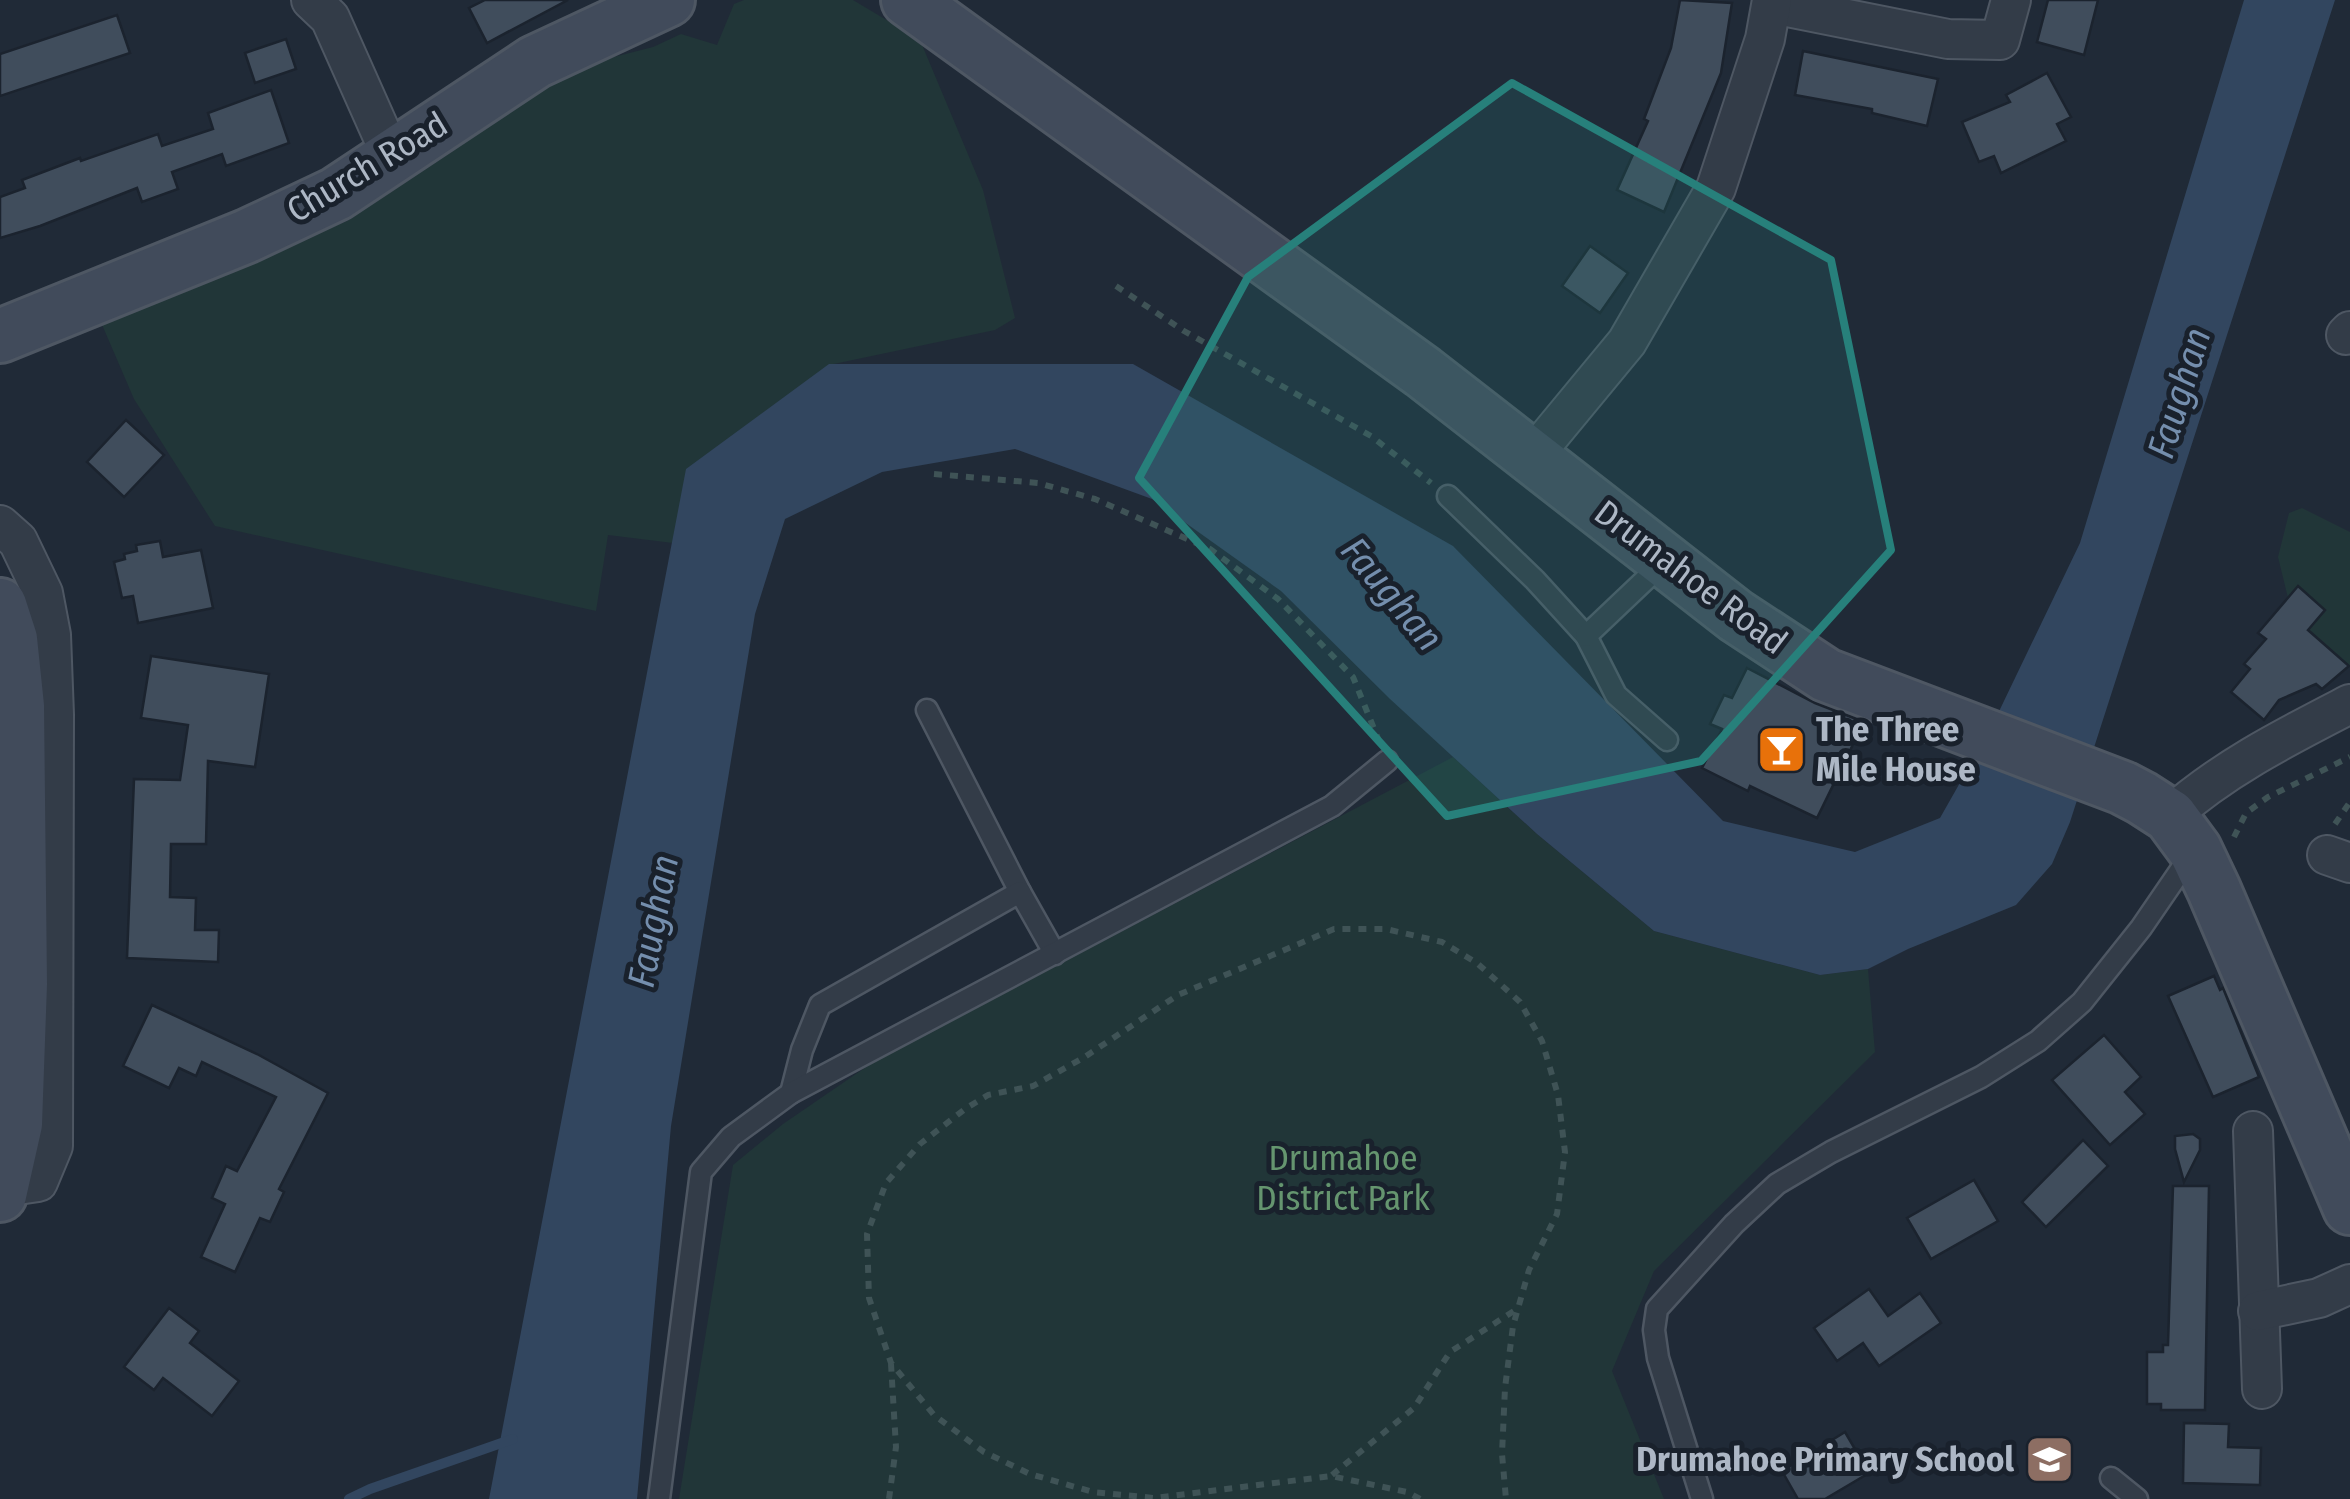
<svg xmlns="http://www.w3.org/2000/svg" width="2350" height="1499" viewBox="0 0 2350 1499" font-family="'Fira Sans Condensed',sans-serif">
<style>
.green{fill:#213638}
.water{fill:#32465f}
.lines{fill:none;stroke-linecap:round;stroke-linejoin:round}
.stream{stroke:#32465f;stroke-width:10}
.building{fill:#404d5c;stroke:#1b232e;stroke-width:2.5}
.lane-casing{stroke:#4e5763;stroke-width:25}
.street-casing{stroke:#4e5763;stroke-width:42}
.secondary-casing{stroke:#4e5763;stroke-width:58}
.path{stroke:#3f5356;stroke-width:6;stroke-dasharray:8 8;stroke-linecap:butt}
.lane{stroke:#333c48;stroke-width:20}
.street{stroke:#333c48;stroke-width:38}
.secondary{stroke:#414b5b;stroke-width:52}
.marked{fill:#27807b;fill-opacity:0.2;stroke:#27807b;stroke-width:8;stroke-linejoin:round}
.labels{text-anchor:middle;stroke-width:10;stroke-linejoin:round;paint-order:stroke}
.street-label{font-size:35px;fill:#adb7c5;stroke:#19212c}
.poi-label{font-size:35px;font-weight:bold;fill:#adb7c5;stroke:#19212c;text-anchor:start}
.park-label{font-size:35px;fill:#65956f;stroke:#19212c}
.water-label{font-size:38px;font-style:italic;fill:#748ead;stroke:#19212c}
</style>
<rect width="100%" height="100%" fill="#202a37"/>
<g class="green">
<polygon points="744,0 853,0 920,40 983,190 1015,318 995,330 829,365 687,469 673,543 608,535 596,611 215,526 134,399 100,320 347,221 450,153 513,102 606,59 653,47 681,34 717,45 734,4"/>
<polygon points="2302,508 2350,532 2350,666 2308,630 2325,610 2298,587 2288,598 2278,557 2289,513"/>
<polygon points="1453,757 1537,834 1654,931 1820,975 1868,969 1875,1052 1654,1271 1612,1371 1664,1499 679,1499 733,1165 783,1124 872,1063"/>
</g>
<polygon class="water" points="2244,0 2335,0 2070,822 2052,864 2016,905 1908,949 1868,969 1820,975 1654,931 1537,834 1390,699 1281,591 1152,499 1015,449 882,472 785,519 755,614 671,1126 637,1499 489,1499 686,469 829,364 1133,364 1453,546 1723,821 1855,852 1940,818 1991,728 2080,543"/>
<g class="lines">
<polyline class="stream" points="349,1499 370,1489 513,1439"/>
</g>
<g class="building">
<polygon points="485,0 568,0 487,43 469,8"/>
<polygon points="1680,0 1732,3 1721,73 1664,212 1617,190 1648,121 1644,119 1671,48"/>
<polygon points="2048,0 2098,0 2084,55 2037,42"/>
<polygon points="117,15 130,53 0,96 0,54"/>
<polygon points="286,39 296,69 255,83 245,53"/>
<polygon points="1803,51 1938,79 1927,126 1872,113 1872,109 1795,95"/>
<polygon points="2047,73 2071,117 2057,124 2066,141 2001,173 1994,156 1979,162 1962,122 2010,102 2006,95"/>
<polygon points="271,90 289,143 226,166 222,154 172,172 178,189 142,202 137,188 40,226 0,238 0,197 25,188 22,180 80,158 81,161 158,134 162,146 213,129 208,113"/>
<polygon points="1590,246 1628,273 1600,313 1562,286"/>
<polygon points="126,420 164,455 124,497 87,462"/>
<polygon points="160,541 163,557 201,550 213,608 138,623 133,596 122,598 114,562 125,559 124,554 137,551 136,545"/>
<polygon points="2298,586 2325,610 2308,630 2349,666 2322,689 2316,684 2279,700 2264,720 2231,692 2250,669 2244,664 2266,639 2258,633"/>
<polygon points="151,656 269,674 255,767 208,761 206,844 171,844 170,897 196,898 195,930 219,930 218,962 127,958 134,779 180,780 188,725 141,718"/>
<polygon points="1747,668 1815,703 1864,722 1817,818 1750,786 1748,791 1702,768 1722,729 1710,724 1724,695 1732,698"/>
<polygon points="2214,976 2220,990 2223,988 2259,1077 2213,1097 2168,996"/>
<polygon points="152,1005 257,1054 328,1093 279,1189 284,1192 270,1222 260,1218 235,1272 201,1257 225,1204 212,1198 226,1166 237,1171 276,1097 202,1062 196,1076 179,1068 169,1088 123,1066"/>
<polygon points="2104,1035 2141,1077 2125,1092 2145,1114 2110,1145 2052,1080"/>
<polygon points="2193,1134 2200,1139 2200,1150 2184,1182 2175,1149 2175,1136"/>
<polygon points="2083,1140 2108,1166 2046,1227 2022,1202"/>
<polygon points="1974,1180 1998,1221 1931,1259 1907,1218"/>
<polygon points="2173,1186 2209,1186 2205,1410 2161,1410 2161,1404 2147,1404 2147,1352 2163,1352 2163,1345 2168,1345"/>
<polygon points="1869,1289 1888,1316 1920,1293 1941,1323 1879,1366 1863,1343 1837,1361 1814,1328"/>
<polygon points="169,1308 199,1331 190,1343 239,1381 212,1416 163,1378 154,1390 124,1367"/>
<polygon points="2184,1423 2229,1424 2228,1447 2261,1448 2260,1485 2183,1483"/>
<polygon points="1845,1432 1869,1473 1825,1499 1798,1499 1782,1471"/>
</g>
<g class="lines">
<defs>
<g id="lane">
<polyline points="1448,496 1535,580 1586,636 1616,695 1667,740"/>
<polyline points="1586,636 1664,562"/>
<polyline points="927,710 1020,892"/>
<polyline points="791,1093 802,1050 820,1005 1020,892 1055,954"/>
<polyline points="2111,1478 2137,1499"/>
<polyline points="659,1499 701,1172 731,1137 791,1093 1332,806 1387,761"/>
<polyline points="1702,1499 1658,1358 1654,1330 1657,1309 1734,1224 1777,1184 1831,1152 1981,1077 2038,1041 2082,1002 2141,928 2191,855"/>
</g>
<g id="street">
<polyline points="311,0 330,18 391,155"/>
<polyline points="1772,4 1948,39 2000,40 2011,0"/>
<polyline points="2346,335 2350,331"/>
<polyline points="1532,457 1627,342 1716,188 1765,39 1772,0"/>
<polyline points="0,525 18,541 43,593 51,635 54,715 53,1146 38,1182 4,1187"/>
<path d="M2170,816C2224,768 2286,737 2350,704"/>
<polyline points="2327,855 2350,863"/>
<polyline points="2253,1131 2262,1389"/>
<polyline points="2258,1311 2319,1298 2350,1284"/>
</g>
<g id="secondary">
<polyline points="908,0 1423,372 1736,616 1826,675 2123,788 2142,798 2170,816 2195,850 2214,890 2350,1208"/>
<polyline points="0,336 247,236 336,194 535,62 668,0"/>
<polyline points="0,605 11,639 18,706 21,984 16,1124 0,1195"/>
</g>
</defs>
<use href="#lane" class="lane-casing"/>
<use href="#street" class="street-casing"/>
<use href="#secondary" class="secondary-casing"/>
<g class="path">
<polyline points="1116,286 1184,331 1371,436 1431,483"/>
<polyline points="934,474 1038,483 1095,499 1210,549 1278,599 1353,677 1379,741"/>
<polyline points="2335,824 2350,802"/>
<polyline points="2234,837 2246,813 2268,797 2350,757"/>
<polyline points="1332,1475 1414,1408 1450,1352 1517,1309"/>
<polyline points="889,1499 896,1447 891,1364"/>
<polyline points="1420,1499 1407,1492 1331,1476 1154,1498 1093,1492 1030,1474 984,1452 934,1415 891,1363 869,1298 867,1234 886,1183 920,1144 965,1109 988,1095 1033,1086 1083,1058 1178,995 1334,929 1386,929 1442,942 1477,963 1520,1002 1542,1041 1558,1095 1565,1152 1557,1214 1529,1270 1513,1326 1505,1388 1502,1454 1506,1499"/>
</g>
<use href="#lane" class="lane"/>
<use href="#street" class="street"/>
<use href="#secondary" class="secondary"/>
</g>
<path class="marked" d="M1512,83L1831,260L1891,550L1701,761L1447,816L1139,478L1248,277Z"/>
<defs>
<symbol id="bar-square" viewBox="-11 -11 22 22"><rect x="-9" y="-9" width="18" height="18" rx="4" fill="#e8710a" stroke="#19212c"/><path d="M-6-5H6L.8 .8V4.5H3.5V6h-7V4.5H-.8V.8Z" fill="#fff"/></symbol>
<symbol id="school-square" viewBox="-11 -11 22 22"><rect x="-9" y="-9" width="18" height="18" rx="4" fill="#8d6e63" stroke="#19212c"/><path d="M0-5L7-2L0 1L-7-2ZM-4 1L0 2.5L4 1V4Q0 6-4 4Z" fill="#fff"/></symbol>
</defs>
<g fill-rule="evenodd">
<use href="#bar-square" x="1754" y="722" width="55" height="55"/>
<use href="#school-square" x="2022" y="1432" width="55" height="55"/>
</g>
<g class="labels">
<g class="street-label">
<text transform="translate(367 167) rotate(-31)" y="12">Church Road</text>
<text transform="translate(1691 577) rotate(37)" y="12">Drumahoe Road</text>
</g>
<g class="poi-label">
<text x="1816" y="741">The Three<tspan x="1816" dy="40">Mile House</tspan></text>
<text x="2014" y="1471" text-anchor="end">Drumahoe Primary School</text>
</g>
<g class="park-label">
<text x="1343" y="1170">Drumahoe<tspan x="1343" dy="40">District Park</tspan></text>
</g>
<g class="water-label">
<text transform="translate(2179 393) rotate(-73)" y="13">Faughan</text>
<text transform="translate(1392 594) rotate(50)" y="13">Faughan</text>
<text transform="translate(653 921) rotate(-79)" y="13">Faughan</text>
</g>
</g>
</svg>
